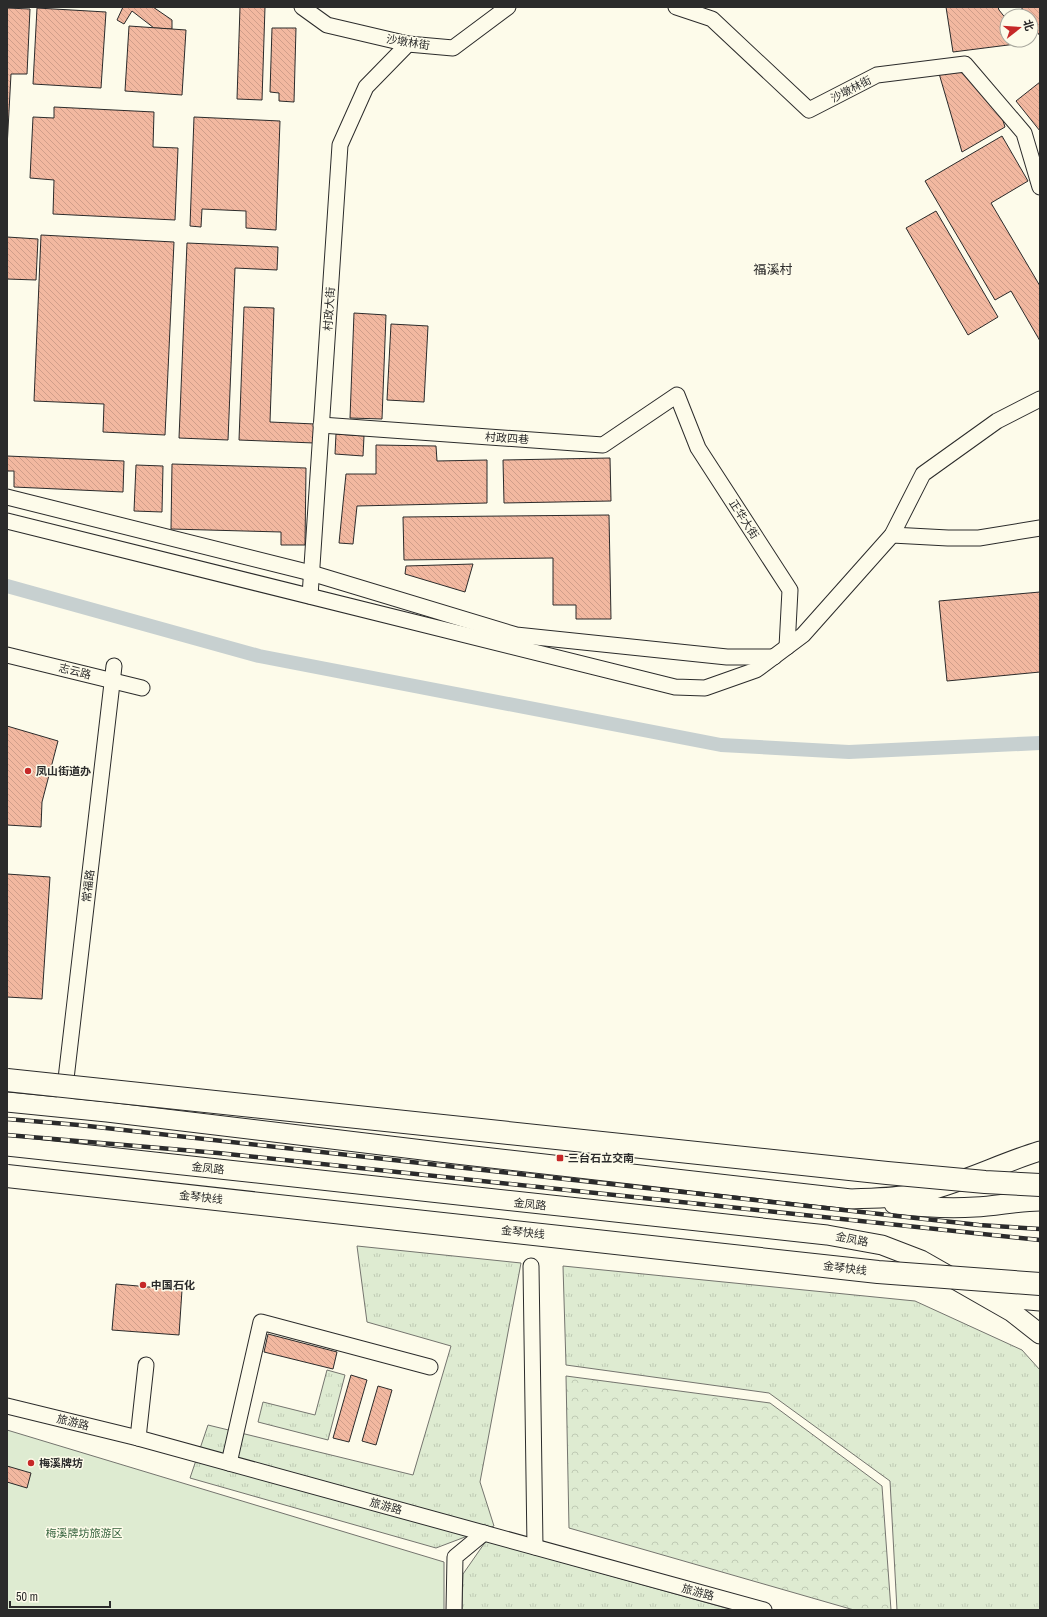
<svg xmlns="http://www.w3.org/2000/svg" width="1047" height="1617" viewBox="0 0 1047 1617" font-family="'Archivo Narrow','Noto Sans SC',sans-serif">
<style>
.grass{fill:url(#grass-tufts);stroke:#74746e}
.forest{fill:url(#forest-crowns);stroke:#74746e}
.park{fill:#deebd1;stroke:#74746e}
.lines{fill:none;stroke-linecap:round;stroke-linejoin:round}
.canal{stroke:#c7d0d0;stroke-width:14}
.building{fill:url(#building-back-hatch);stroke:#2b2b2b}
.minor-casing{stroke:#2b2b2b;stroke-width:17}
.major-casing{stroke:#2b2b2b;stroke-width:21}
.minor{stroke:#fdfbea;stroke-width:15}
.major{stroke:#fdfbea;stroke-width:19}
.rail-casing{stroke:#2b2b2b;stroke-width:4.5}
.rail{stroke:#fdfbea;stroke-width:3;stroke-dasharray:9;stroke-linecap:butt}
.highway-bridge-casing{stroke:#2b2b2b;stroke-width:24;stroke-linecap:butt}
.highway-bridge{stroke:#fdfbea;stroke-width:22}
.poi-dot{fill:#c62828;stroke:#fdfbea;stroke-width:1.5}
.labels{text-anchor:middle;stroke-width:3;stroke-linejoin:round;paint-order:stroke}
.street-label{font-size:11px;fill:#2b2b2b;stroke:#fdfbea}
.poi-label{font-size:11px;font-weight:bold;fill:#2b2b2b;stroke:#fdfbea;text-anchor:start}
.park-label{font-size:11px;fill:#34623c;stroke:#fdfbea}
.quarter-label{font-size:13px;fill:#2b2b2b;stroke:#fdfbea}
</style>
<defs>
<pattern id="grass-tufts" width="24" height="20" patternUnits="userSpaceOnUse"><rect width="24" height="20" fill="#deebd1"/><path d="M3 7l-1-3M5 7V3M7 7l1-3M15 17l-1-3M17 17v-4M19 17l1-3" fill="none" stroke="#bfcab4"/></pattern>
<pattern id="forest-crowns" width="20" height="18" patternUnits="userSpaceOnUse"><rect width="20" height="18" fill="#deebd1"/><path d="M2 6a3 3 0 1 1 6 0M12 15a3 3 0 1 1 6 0" fill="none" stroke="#bfcab4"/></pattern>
<pattern id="building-back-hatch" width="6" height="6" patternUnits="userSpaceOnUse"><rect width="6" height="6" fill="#f2b8a0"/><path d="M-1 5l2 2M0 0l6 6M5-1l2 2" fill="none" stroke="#d09e8a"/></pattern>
</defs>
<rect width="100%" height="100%" fill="#fdfbea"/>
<g class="grass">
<polygon points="357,1246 521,1263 480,1482 494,1526 436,1548 190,1478 208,1425 413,1475 451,1346 367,1322"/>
<polygon points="563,1266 915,1301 1022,1350 1040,1370 1040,1610 897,1610 890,1481 769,1393 566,1365"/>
<polygon points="327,1370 345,1375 328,1440 258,1422 263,1402 315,1415"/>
<polygon points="486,1541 733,1610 462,1610 463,1574"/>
</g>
<polygon class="forest" points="566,1376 770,1403 882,1486 891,1610 854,1610 569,1528"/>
<polygon class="park" points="7,1430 444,1562 444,1610 7,1610"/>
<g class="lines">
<polyline class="canal" points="7,586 259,656 721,745 849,752 1040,743"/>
</g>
<g class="building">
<polygon points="123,7 153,7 172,20 172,29 154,28 132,11 124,24 117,20"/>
<polygon points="240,7 265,7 262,100 237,99"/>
<polygon points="946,7 998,7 999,10 1007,20 1007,40 1022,40 1024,43 953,52"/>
<polygon points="1021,7 1040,7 1040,36 1031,23 1031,16 1027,16"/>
<polygon points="7,8 30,9 27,74 11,74 7,148"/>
<polygon points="37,8 106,12 101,88 33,84"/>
<polygon points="129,26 186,30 182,95 125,91"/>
<polygon points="272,28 296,28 294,102 279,101 279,93 270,92"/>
<polygon points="964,68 1000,111 1005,127 962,152 938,70"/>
<polygon points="1040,82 1040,131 1016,101"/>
<polygon points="54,107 154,112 153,147 178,148 175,220 53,214 54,180 30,178 33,117 54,118"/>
<polygon points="194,117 280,121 276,230 246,228 246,211 202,209 201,227 190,226"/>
<polygon points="1002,136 1028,181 991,203 1040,286 1040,341 1011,291 995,300 925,181"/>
<polygon points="936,211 998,317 968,335 906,228"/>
<polygon points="41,235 174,242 165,435 103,432 104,404 34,401"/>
<polygon points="7,237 38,239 36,280 7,279"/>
<polygon points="187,243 278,247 277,270 235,268 228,440 179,438"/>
<polygon points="244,307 274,308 270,422 315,424 314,443 239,440"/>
<polygon points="354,313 386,315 382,419 350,418"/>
<polygon points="391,324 428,326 424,402 387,400"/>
<polygon points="336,434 364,436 363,456 335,454"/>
<polygon points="376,445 436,446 437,461 487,460 487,503 357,506 353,544 339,543 346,474 376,474"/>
<polygon points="7,456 124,461 123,492 14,487 14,471 7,471"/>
<polygon points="610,458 611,501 504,503 503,460"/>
<polygon points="172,464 306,468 305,545 281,545 281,532 171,529"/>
<polygon points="136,465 163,466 162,512 134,511"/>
<polygon points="609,515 611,619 576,619 576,605 553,605 553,558 404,560 403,517"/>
<polygon points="473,564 465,592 405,574 406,566"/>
<polygon points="1040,592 1040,672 947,681 939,601"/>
<polygon points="7,726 58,741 42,802 41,827 7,825"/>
<polygon points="7,874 50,877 42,999 7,997"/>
<polygon points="116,1284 182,1290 179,1335 112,1330"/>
<polygon points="268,1334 337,1352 333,1369 264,1352"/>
<polygon points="351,1375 367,1380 349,1442 333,1438"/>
<polygon points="378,1386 392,1390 376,1445 362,1441"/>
<polygon points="7,1466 31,1473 27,1488 7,1482"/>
</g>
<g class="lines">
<defs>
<g id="minor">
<polyline points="302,7 327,25 408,44 453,48 508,7"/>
<polyline points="676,7 712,19 809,110 877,75 965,64 1024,133 1040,187"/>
<polyline points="321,425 603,445 677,395 698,448 790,590 787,647"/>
<polyline points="7,497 311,573 516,635 727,657 774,657"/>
<polyline points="7,521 675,687 705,688 756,670 803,635 892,535 923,474 997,421 1040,399"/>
<polyline points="892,535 948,538 979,538 1040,528"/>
<polyline points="310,596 340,145 366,87 408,44"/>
<polyline points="7,655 142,688"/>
<polyline points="64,1096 114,666"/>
<polyline points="531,1266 535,1547"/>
<polyline points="7,1406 138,1438 764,1610"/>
<polyline points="138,1438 146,1365"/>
<polyline points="229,1463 261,1322 430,1367"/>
<polyline points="454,1610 455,1557 484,1533"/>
</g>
<g id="major">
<path d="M7,1102L107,1112L456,1154L851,1199C875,1198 900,1198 924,1192C964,1182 1001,1163 1040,1151"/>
<polyline points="7,1146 827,1235 882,1245 921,1260 1012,1312 1040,1334"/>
<path d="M894,1204C921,1207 948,1209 975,1207C997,1206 1018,1201 1040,1201"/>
<polyline points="991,1297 1040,1301"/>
</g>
</defs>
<use href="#minor" class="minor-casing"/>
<use href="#major" class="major-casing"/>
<use href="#minor" class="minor"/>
<use href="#major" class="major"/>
<defs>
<g id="rail">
<polyline points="7,1119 79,1125 979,1225 1040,1229"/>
<polyline points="7,1135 218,1153 1040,1240"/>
</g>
</defs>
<use href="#rail" class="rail-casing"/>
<use href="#rail" class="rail"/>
<defs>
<g id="highway-bridge">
<polyline points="7,1080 887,1173 985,1182 1040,1185"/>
<polyline points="7,1176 878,1272 1040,1284"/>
</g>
</defs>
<use href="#highway-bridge" class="highway-bridge-casing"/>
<use href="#highway-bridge" class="highway-bridge"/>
</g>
<g class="poi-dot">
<circle cx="28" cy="771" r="4"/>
<rect x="556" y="1154" width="8" height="8" rx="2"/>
<circle cx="143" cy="1285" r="4"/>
<circle cx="31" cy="1463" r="4"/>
</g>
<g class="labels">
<g class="street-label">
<text transform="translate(408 42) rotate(9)" y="4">沙墩林街</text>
<text transform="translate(851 89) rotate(-27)" y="4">沙墩林街</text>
<text transform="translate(329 309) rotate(-86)" y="4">村政大街</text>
<text transform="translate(507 438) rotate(4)" y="4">村政四巷</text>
<text transform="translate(744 519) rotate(57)" y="4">正华大街</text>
<text transform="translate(75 671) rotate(14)" y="4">志云路</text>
<text transform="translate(88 886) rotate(-83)" y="4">常福路</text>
<text transform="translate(208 1168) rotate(6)" y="4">金凤路</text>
<text transform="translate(201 1197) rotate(6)" y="4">金琴快线</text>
<text transform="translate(530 1204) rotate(6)" y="4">金凤路</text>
<text transform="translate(523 1232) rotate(6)" y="4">金琴快线</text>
<text transform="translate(852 1239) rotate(11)" y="4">金凤路</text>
<text transform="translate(845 1268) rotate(7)" y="4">金琴快线</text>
<text transform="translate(73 1422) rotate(14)" y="4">旅游路</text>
<text transform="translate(386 1506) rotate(15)" y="4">旅游路</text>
<text transform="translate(698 1592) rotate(15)" y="4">旅游路</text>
</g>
<g class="poi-label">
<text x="36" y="775">凤山街道办</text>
<text x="568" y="1162">三台石立交南</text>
<text x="151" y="1289">中国石化</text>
<text x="39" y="1467">梅溪牌坊</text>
</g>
<g class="park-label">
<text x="84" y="1537">梅溪牌坊旅游区</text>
</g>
<g class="quarter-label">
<text x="773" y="274">福溪村</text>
</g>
</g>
<rect width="1047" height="1617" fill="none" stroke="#2b2b2b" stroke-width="16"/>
<g transform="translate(1019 28) rotate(73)"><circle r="19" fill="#fdfbea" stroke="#a9a89e"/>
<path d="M0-3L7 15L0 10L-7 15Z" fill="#c62828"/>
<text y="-6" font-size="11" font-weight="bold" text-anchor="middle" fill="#2b2b2b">北</text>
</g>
<path d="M10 1601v6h100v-6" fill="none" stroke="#2b2b2b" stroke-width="2"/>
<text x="16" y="1601" font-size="12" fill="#2b2b2b" stroke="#fdfbea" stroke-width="3" paint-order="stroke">50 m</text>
</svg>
